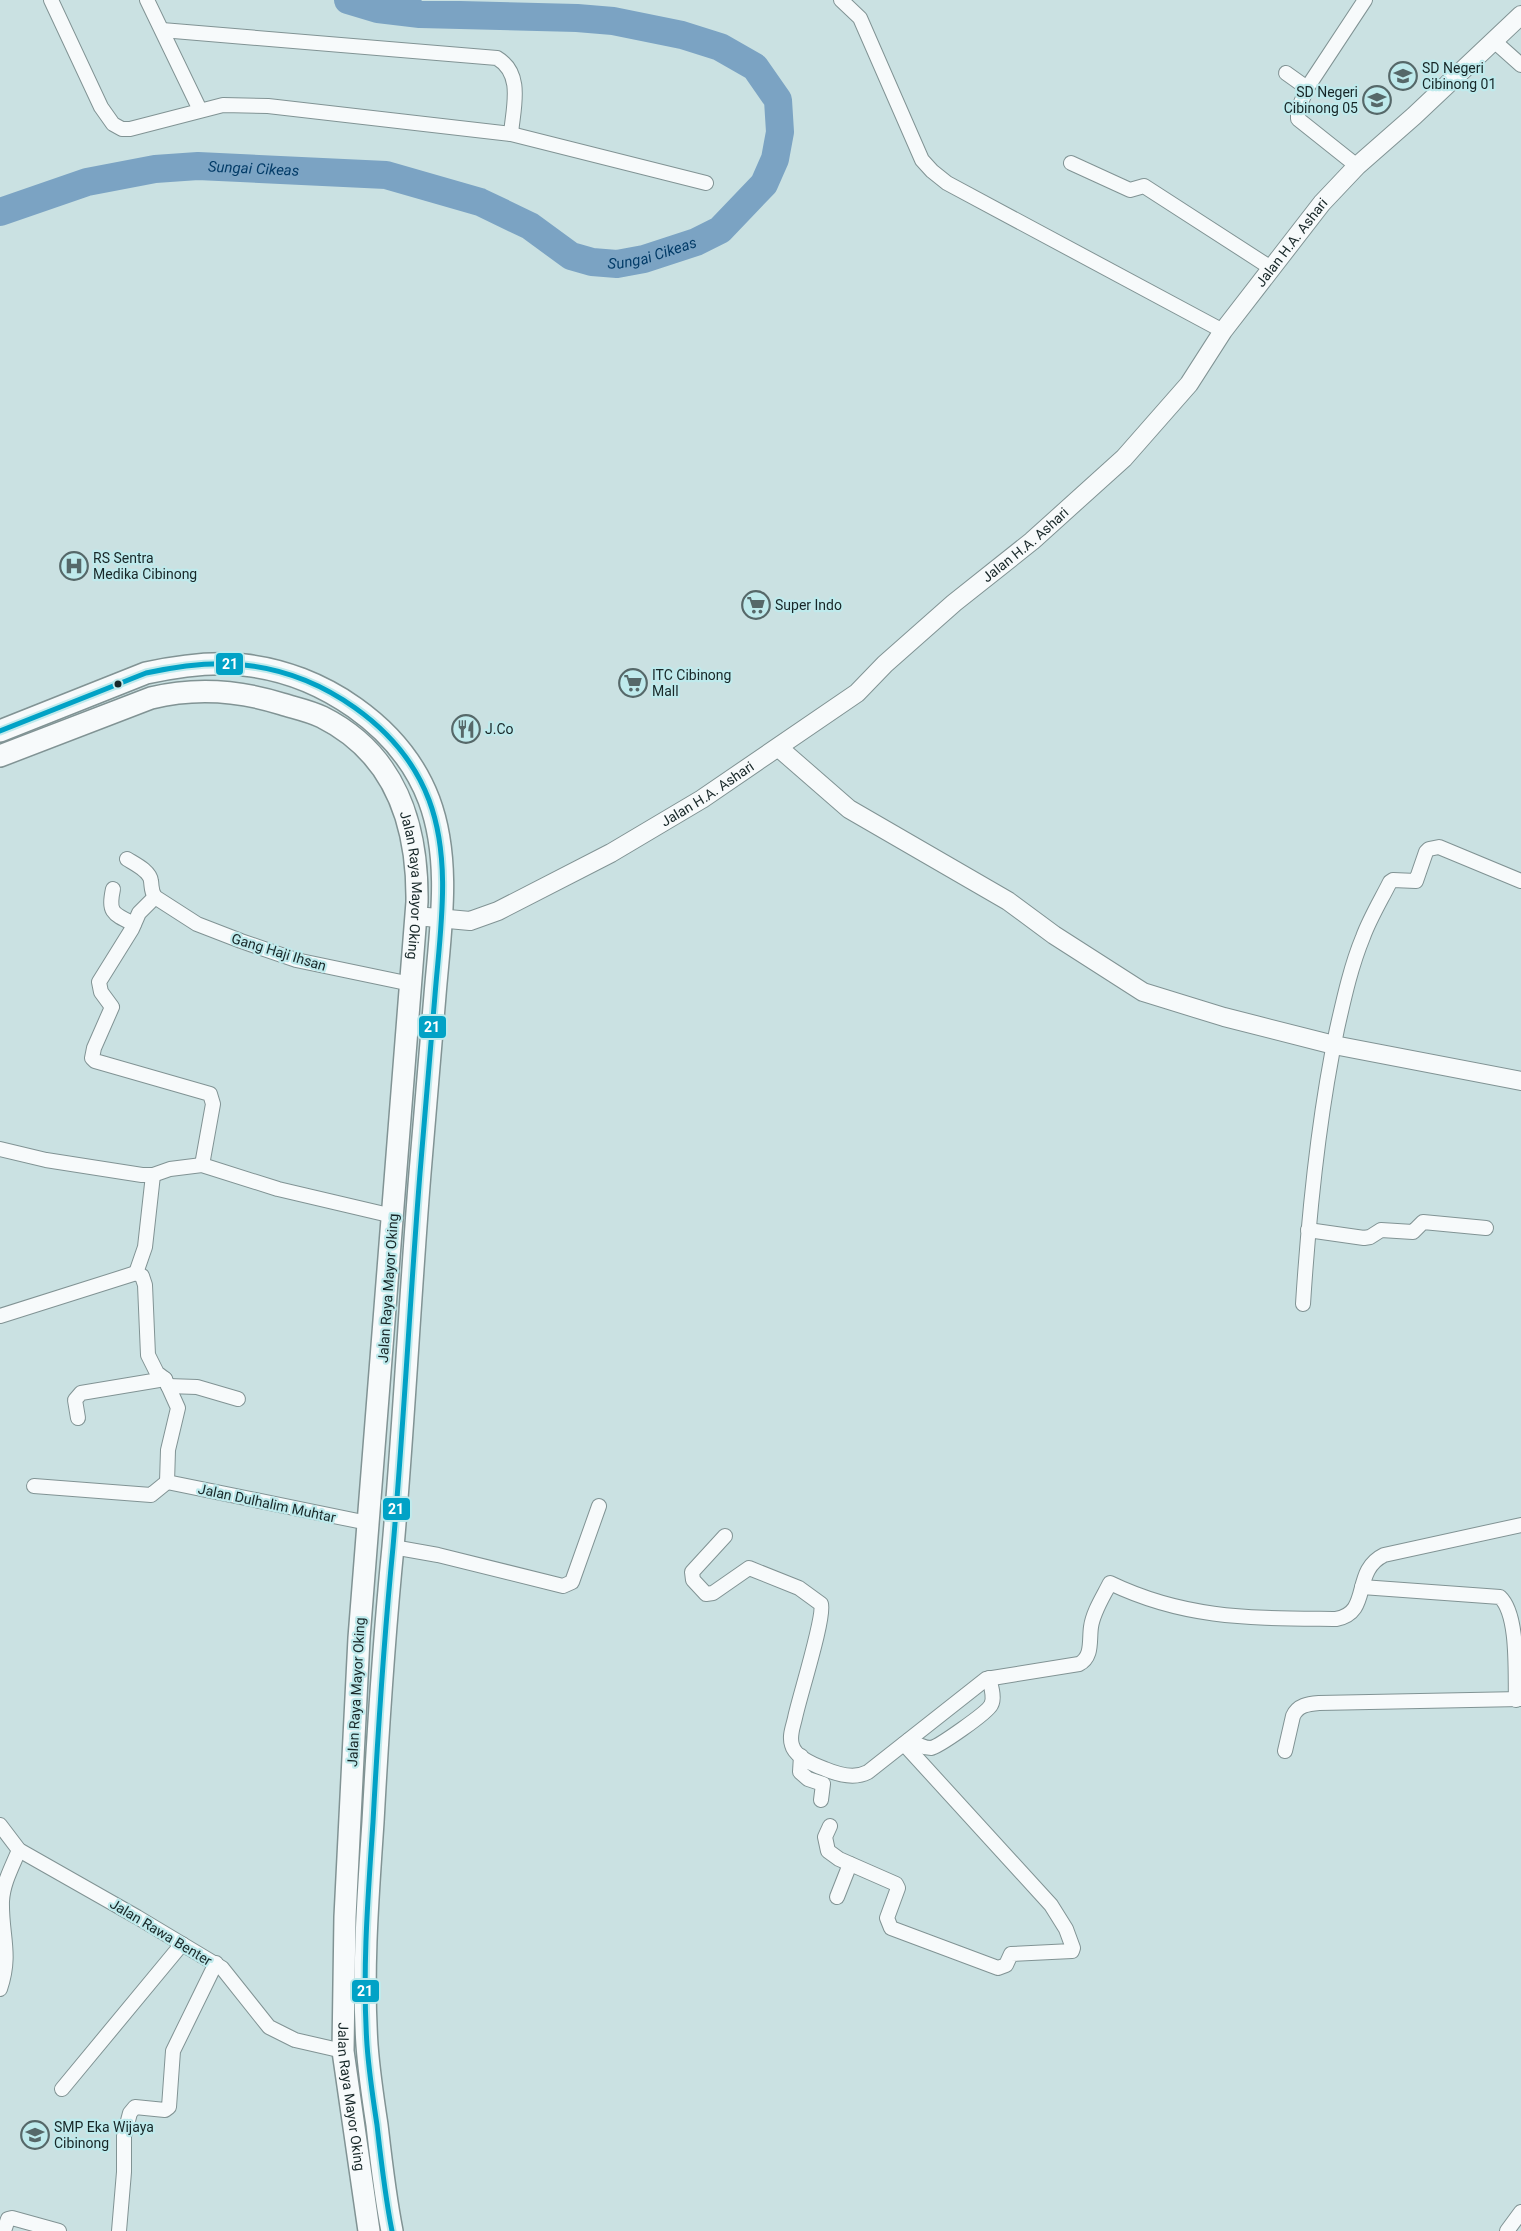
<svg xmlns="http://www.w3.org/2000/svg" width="1521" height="2231" viewBox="0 0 1521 2231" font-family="Roboto,sans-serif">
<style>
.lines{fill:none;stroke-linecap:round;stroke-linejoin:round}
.river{stroke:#7ba3c3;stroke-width:28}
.minor-casing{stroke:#819394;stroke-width:16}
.tertiary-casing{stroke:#819394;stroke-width:20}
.primary-casing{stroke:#819394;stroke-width:24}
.minor{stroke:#f7fafb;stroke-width:14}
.tertiary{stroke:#f7fafb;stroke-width:18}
.primary{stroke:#f7fafb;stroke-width:21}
.bus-1-casing{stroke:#bfeaec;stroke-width:9}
.bus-1{stroke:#01a2c6;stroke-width:5}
.bus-dot{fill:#172728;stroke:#bfeaec;stroke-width:2}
.labels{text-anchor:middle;stroke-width:4.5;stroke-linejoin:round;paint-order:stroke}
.poi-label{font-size:14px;fill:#172728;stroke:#bfeaec;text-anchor:start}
.street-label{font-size:14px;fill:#172728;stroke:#bfeaec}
.water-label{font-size:15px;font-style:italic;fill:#033c68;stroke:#bfeaec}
.line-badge{stroke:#bfeaec;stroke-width:2}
.badge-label{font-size:14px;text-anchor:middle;font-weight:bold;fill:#fff}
</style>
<rect width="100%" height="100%" fill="#cae1e2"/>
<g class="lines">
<path class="river" id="s1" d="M0,212L87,182L155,169L198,166L386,175L480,202L530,226L571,256L592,262L617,264L644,259L696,242L720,230L764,184L775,159L780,132L778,100L755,67L720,47L682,35L613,21L577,18L420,14L378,9L348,0"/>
<defs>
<g id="minor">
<polyline points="51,0 101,107 113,124 122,129 130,129 223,105 268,106 511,134 706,183"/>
<polyline points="147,0 200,110"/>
<polyline points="841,0 860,18 922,160 932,171 947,183 1223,331"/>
<path d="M162,30L497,58C524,74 513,108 511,134"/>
<polyline points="1494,41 1521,65"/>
<polyline points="1286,73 1307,88 1298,110 1298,119 1357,166"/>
<polyline points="1307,88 1365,0"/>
<polyline points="1071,163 1130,190 1144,186 1271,268"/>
<path d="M127,859C135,864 150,871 151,881C152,888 151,891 155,897L197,924L241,941L296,960L411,984"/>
<path d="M113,889C108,913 113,914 134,924"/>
<polyline points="155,897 139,913 132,929 99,982 101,992 112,1007 94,1048 92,1058 95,1061 210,1094 213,1104 202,1165"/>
<polyline points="0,1149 46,1160 142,1175 153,1175 170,1169 202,1165 278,1189 393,1216"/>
<polyline points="1308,1230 1364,1238 1370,1237 1381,1230 1413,1232 1423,1222 1486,1228"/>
<polyline points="136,1273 142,1276 145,1285 148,1355 157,1373 165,1379 178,1408 168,1450 167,1482"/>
<polyline points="136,1273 145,1247 153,1175"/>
<path d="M1303,1304C1309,1211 1318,1119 1337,1029C1344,998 1351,966 1363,937C1370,918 1381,900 1390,882L1393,880L1416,881L1426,852L1429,849L1439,847L1521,881"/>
<polyline points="0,1316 136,1273"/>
<polyline points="168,1386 197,1387 238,1399"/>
<polyline points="78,1418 75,1400 81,1393 165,1379"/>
<polyline points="167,1482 368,1523"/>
<polyline points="34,1486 151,1495 167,1482"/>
<path d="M725,1536L692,1572L693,1580L706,1594L713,1593L749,1568L799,1588L821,1604C825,1617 799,1698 795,1718C793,1727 789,1736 792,1745C795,1757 814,1765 825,1769C839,1775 855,1779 868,1772L986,1679L1079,1664C1093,1657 1089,1640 1091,1627C1093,1612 1103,1597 1110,1583C1187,1620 1254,1618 1336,1619C1372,1613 1351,1571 1384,1555L1521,1525"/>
<polyline points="393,1547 438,1555 563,1586 572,1582 599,1506"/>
<path d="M1362,1587L1500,1597C1519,1615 1515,1674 1516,1700"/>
<path d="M909,1740C916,1744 923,1748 931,1748C938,1747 987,1713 991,1705C995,1698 991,1686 989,1678"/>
<path d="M1285,1751L1293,1716C1298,1705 1308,1704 1319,1703L1521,1699"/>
<polyline points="801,1756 800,1772 808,1779 823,1784 821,1800"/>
<polyline points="0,1825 19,1850 137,1917 222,1968 269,2027 295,2040 343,2051"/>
<polyline points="830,1826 825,1837 828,1851 839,1859 896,1884 898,1888 887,1918 891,1928 998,1968 1006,1965 1011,1954 1072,1951 1073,1948 1066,1929 1051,1905 904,1744"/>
<polyline points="837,1897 850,1864"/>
<path d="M0,1989C12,1954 1,1935 2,1901C3,1883 12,1867 19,1850"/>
<polyline points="62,2089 182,1944"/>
<polyline points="4,2231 8,2219 12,2218 59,2231"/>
<polyline points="119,2231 124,2172 124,2136 130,2113 135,2107 165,2110 169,2107 173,2051 216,1963"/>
<polyline points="1507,2231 1521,2212"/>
</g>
<g id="tertiary">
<polyline points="779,748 849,809 1008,901 1054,935 1143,992 1224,1017 1334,1045 1521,1081"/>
<path id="s2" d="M416,916L470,921L498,911L611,853L702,799L857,693L885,664L954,603L1032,541L1124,458L1189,384L1223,331L1322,203L1357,166L1414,116L1521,15"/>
</g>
<g id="primary">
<path d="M0,731L146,673C178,666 211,661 244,665C321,673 401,726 429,800C452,861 440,932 435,995C430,1054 425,1113 420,1173C410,1297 404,1422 393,1547C384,1638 378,1730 373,1822C368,1896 362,1971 367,2045C369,2072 373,2099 377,2125C381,2160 385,2196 392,2231"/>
<path id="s3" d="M0,756L151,698C196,687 238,690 282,704C295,708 310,711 322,717C396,754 418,826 417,902L359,1638L345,1917L343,2051L369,2231"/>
</g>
</defs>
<use href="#minor" class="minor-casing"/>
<use href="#tertiary" class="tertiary-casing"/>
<use href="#primary" class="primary-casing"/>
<use href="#minor" class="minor"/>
<use href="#tertiary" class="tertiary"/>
<use href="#primary" class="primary"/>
<defs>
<path id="bus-1" d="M0,731L146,673C178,666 211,661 244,665C321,673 401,726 429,800C452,861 440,932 435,995C430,1054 425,1113 420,1173C410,1297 404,1422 393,1547C384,1638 378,1730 373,1822C368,1896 362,1971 367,2045C369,2072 373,2099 377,2125C381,2160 385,2196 392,2231"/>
</defs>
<use href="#bus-1" class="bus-1-casing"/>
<use href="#bus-1" class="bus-1"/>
</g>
<defs>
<symbol id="school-ring" viewBox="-11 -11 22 22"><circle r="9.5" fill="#bfeaec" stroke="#566869" stroke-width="1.5"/><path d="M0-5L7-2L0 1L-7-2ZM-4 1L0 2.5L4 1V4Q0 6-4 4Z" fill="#566869"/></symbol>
<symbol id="hospital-ring" viewBox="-11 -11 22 22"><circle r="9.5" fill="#bfeaec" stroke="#566869" stroke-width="1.5"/><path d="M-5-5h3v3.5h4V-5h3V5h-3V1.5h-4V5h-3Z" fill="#566869"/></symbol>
<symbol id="supermarket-ring" viewBox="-11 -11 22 22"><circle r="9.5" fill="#bfeaec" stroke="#566869" stroke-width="1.5"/><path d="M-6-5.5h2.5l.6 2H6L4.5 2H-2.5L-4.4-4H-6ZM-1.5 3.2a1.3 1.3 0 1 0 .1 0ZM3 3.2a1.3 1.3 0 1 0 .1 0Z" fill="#566869"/></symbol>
<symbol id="restaurant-ring" viewBox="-11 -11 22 22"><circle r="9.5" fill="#bfeaec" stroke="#566869" stroke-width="1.5"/><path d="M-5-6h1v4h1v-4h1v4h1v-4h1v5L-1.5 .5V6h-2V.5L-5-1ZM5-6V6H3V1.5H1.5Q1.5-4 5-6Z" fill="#566869"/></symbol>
</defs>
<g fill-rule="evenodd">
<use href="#school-ring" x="1387" y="60" width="32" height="32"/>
<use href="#school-ring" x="1361" y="84" width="32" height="32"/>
<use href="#hospital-ring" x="58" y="550" width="32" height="32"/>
<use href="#supermarket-ring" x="740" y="589" width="32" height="32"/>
<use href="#supermarket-ring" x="617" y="667" width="32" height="32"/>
<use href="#restaurant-ring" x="450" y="713" width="32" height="32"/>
<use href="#school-ring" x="19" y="2119" width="32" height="32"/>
</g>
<circle class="bus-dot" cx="118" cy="684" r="4.5"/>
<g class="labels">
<g class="poi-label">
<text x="1422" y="73">SD Negeri<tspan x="1422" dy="16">Cibinong 01</tspan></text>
<text x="1358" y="97" text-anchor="end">SD Negeri<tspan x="1358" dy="16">Cibinong 05</tspan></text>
<text x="93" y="563">RS Sentra<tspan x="93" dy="16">Medika Cibinong</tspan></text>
<text x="775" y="610">Super Indo</text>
<text x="652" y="680">ITC Cibinong<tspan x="652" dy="16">Mall</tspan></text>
<text x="485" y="734">J.Co</text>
<text x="54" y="2132">SMP Eka Wijaya<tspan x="54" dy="16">Cibinong</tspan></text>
</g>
<g class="street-label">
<text dy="5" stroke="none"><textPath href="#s2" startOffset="1134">Jalan H.A. Ashari</textPath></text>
<text dy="5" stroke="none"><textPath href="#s2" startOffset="729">Jalan H.A. Ashari</textPath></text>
<text dy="5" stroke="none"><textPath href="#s2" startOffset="324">Jalan H.A. Ashari</textPath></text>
<text dy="5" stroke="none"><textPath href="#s3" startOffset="540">Jalan Raya Mayor Oking</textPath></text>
<text transform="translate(279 952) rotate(17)" y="5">Gang Haji Ihsan</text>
<text transform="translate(388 1288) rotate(-86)" y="5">Jalan Raya Mayor Oking</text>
<text transform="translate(267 1503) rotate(12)" y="5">Jalan Dulhalim Muhtar</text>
<text transform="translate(356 1692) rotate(-87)" y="5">Jalan Raya Mayor Oking</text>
<text transform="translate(161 1932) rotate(31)" y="5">Jalan Rawa Benter</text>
<text dy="5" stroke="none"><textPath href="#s3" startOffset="1755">Jalan Raya Mayor Oking</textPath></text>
</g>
<g class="water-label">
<text dy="5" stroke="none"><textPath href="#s1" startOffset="260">Sungai Cikeas</textPath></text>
<text dy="5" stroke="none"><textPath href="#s1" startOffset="680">Sungai Cikeas</textPath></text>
</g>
</g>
<g class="line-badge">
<rect x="215" y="652" width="29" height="24" rx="5" fill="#01a2c6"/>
<rect x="418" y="1015" width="29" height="24" rx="5" fill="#01a2c6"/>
<rect x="382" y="1497" width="29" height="24" rx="5" fill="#01a2c6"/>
<rect x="351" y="1979" width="29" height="24" rx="5" fill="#01a2c6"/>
</g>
<g class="badge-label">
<text x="230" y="669">21</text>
<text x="432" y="1032">21</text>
<text x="396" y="1514">21</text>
<text x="365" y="1996">21</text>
</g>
</svg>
